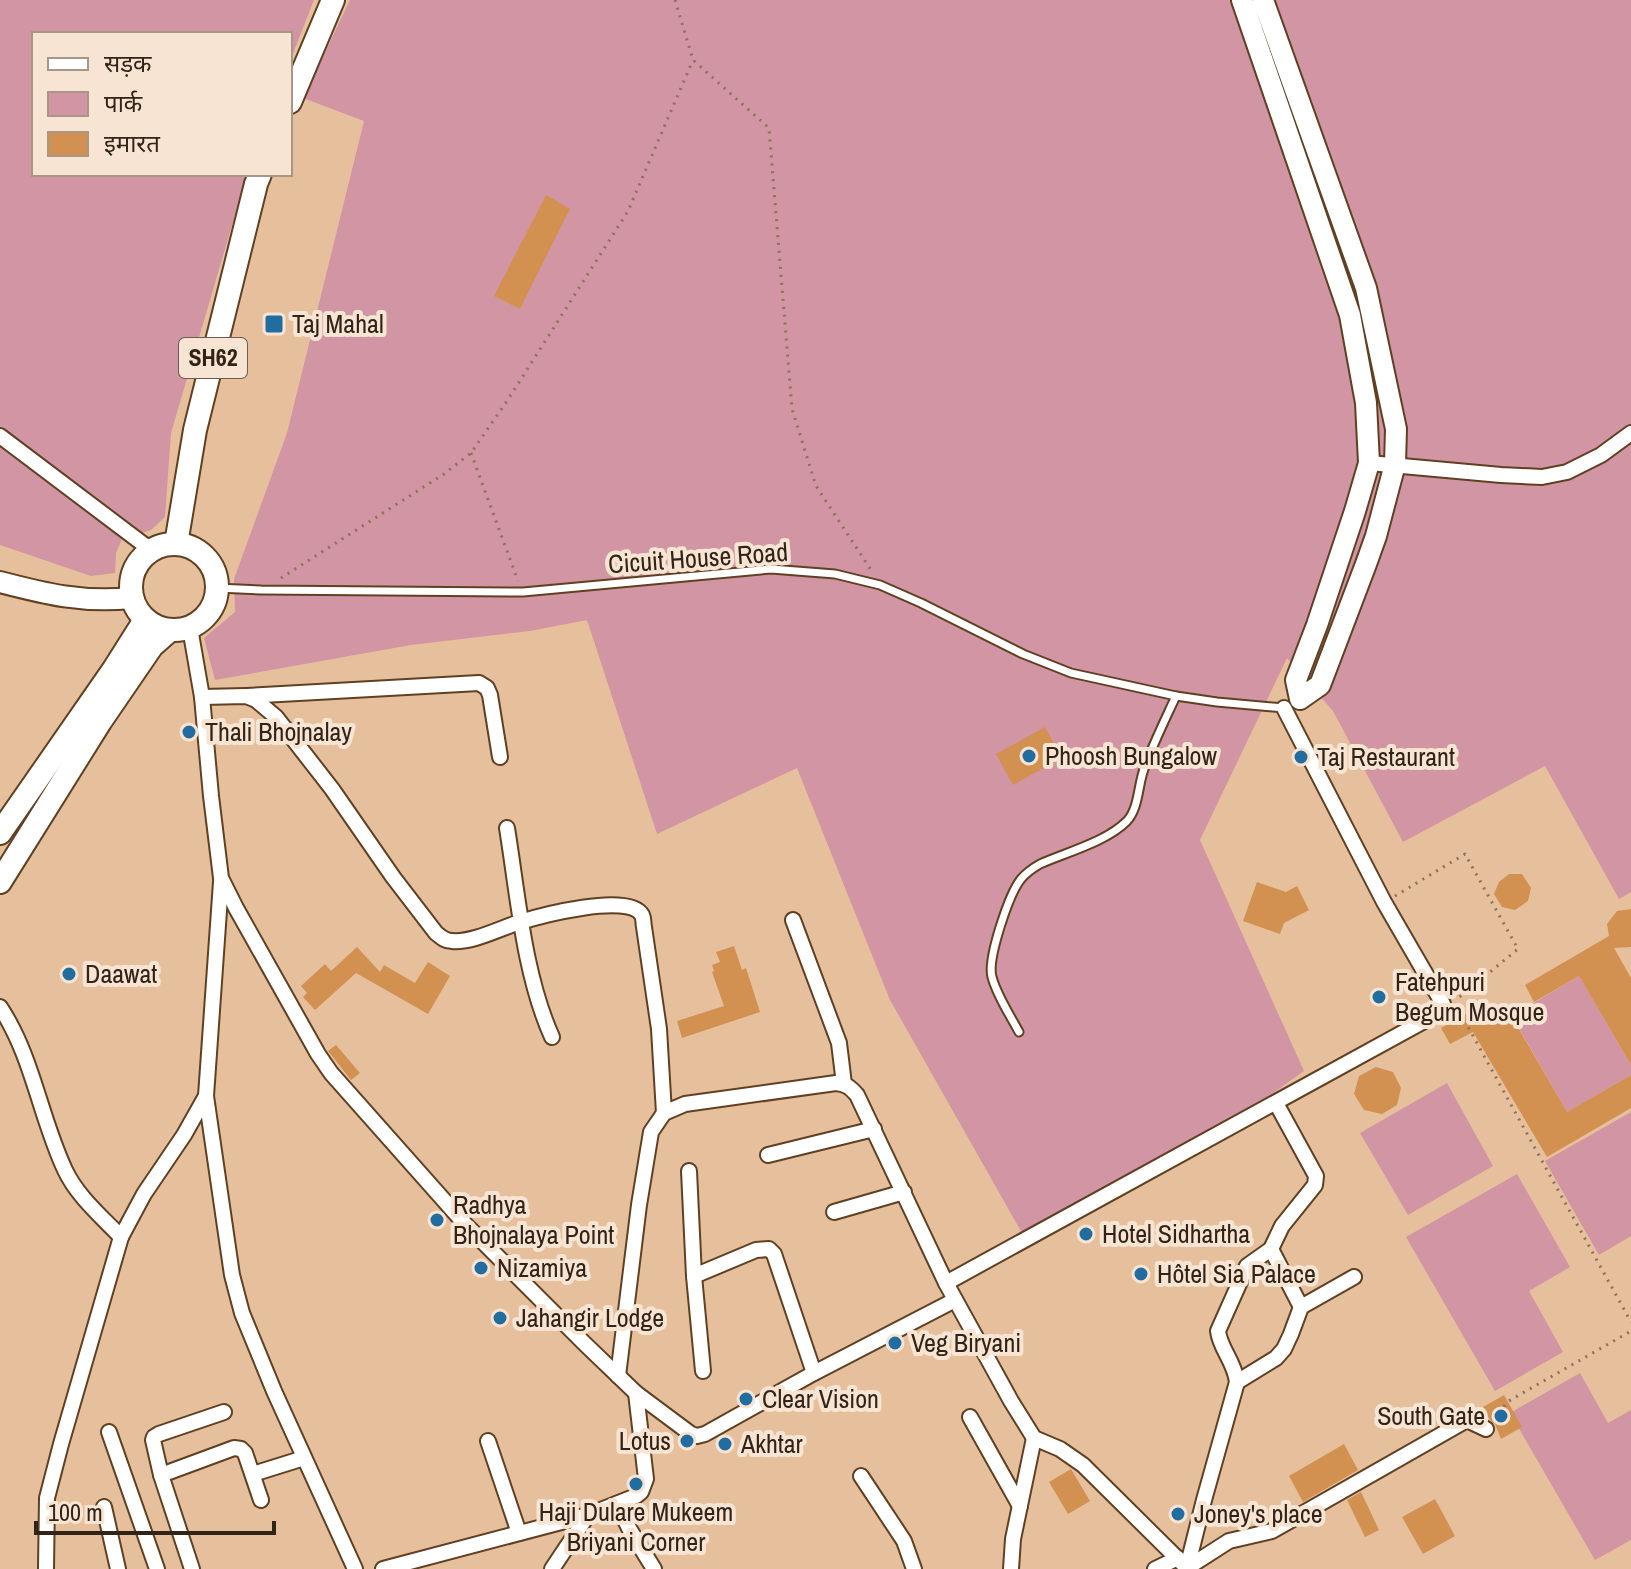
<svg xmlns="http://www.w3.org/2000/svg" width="1631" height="1569" viewBox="0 0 1631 1569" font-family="'Archivo Narrow','Noto Sans Devanagari',sans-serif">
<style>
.green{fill:#d195a3}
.building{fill:#d29051}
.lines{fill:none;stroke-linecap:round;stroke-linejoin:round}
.lane-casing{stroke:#604021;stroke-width:11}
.street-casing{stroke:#604021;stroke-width:18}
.secondary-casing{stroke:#604021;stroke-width:24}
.primary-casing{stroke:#604021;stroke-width:26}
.path{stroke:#8c725a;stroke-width:3;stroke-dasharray:2 6;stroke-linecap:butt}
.lane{stroke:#fff;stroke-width:7}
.street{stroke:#fff;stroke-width:14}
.secondary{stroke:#fff;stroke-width:20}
.primary{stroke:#fff;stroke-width:22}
.poi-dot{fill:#226da0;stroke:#f8e4d3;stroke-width:3}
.labels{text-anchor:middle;stroke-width:8;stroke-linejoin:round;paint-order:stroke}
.shield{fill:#f8e4d3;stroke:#6d5d4f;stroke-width:2}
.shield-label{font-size:24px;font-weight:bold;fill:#312316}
.poi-label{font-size:26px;fill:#312316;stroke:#f8e4d3;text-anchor:start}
.street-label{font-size:26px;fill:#312316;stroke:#f8e4d3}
</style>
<rect width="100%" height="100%" fill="#e6c09d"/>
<g class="green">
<polygon points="0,0 314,0 290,61 290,34 34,34 34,174 247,174 171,433 165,517 151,530 122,539 116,553 115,573 91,576 0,545"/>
<polygon points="350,0 1631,0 1631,892 1619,899 1545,766 1403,842 1333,711 1287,658 1200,840 1304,1071 1269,1096 1022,1233 890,1000 797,768 657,834 587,620 530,631 411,645 215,680 204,638 235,612 234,579 287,433 364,121 303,98"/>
<polygon points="1579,976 1631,1065 1631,1075 1567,1112 1512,1016"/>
<polygon points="1447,1083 1493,1166 1408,1215 1360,1133"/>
<polygon points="1631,1112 1631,1236 1599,1255 1545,1161"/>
<polygon points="1517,1174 1570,1267 1529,1291 1563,1352 1495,1391 1406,1237"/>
<polygon points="1580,1373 1608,1423 1631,1410 1631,1540 1595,1560 1510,1413"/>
</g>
<g class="building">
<polygon points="546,195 570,209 520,309 494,296"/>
<polygon points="1045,727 1062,758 1013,785 996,754"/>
<polygon points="1509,874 1522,874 1531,888 1528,901 1515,910 1502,907 1494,894 1499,882"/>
<polygon points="1257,882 1286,892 1297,886 1309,910 1284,923 1280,934 1243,921"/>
<polygon points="1631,909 1631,947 1614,948 1631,978 1631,1065 1579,976 1534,1002 1525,985 1609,936 1607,924 1617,911"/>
<polygon points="734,946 742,970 746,968 760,1012 682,1038 677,1021 724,1006 712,972 714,971 712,965 720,962 716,952"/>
<polygon points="357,947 380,972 384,965 415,983 428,962 450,976 428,1014 356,973 315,1010 303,997 307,993 301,986 325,964 331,971"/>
<polygon points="1477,1008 1487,1025 1509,1012 1567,1112 1631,1075 1631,1108 1547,1157 1473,1032 1450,1044 1441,1028"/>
<polygon points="336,1045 360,1073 351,1080 328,1051"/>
<polygon points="1376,1067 1393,1072 1401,1088 1397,1105 1382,1114 1364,1110 1354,1094 1359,1076"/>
<polygon points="1504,1395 1522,1427 1501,1439 1495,1424 1490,1420 1483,1407"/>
<polygon points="1344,1444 1358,1470 1303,1502 1289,1476"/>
<polygon points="1071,1469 1090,1501 1068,1514 1049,1482"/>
<polygon points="1361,1492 1379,1530 1365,1537 1347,1500"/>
<polygon points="1435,1499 1455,1536 1423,1554 1402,1517"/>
</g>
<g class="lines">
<defs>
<g id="lane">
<polyline points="217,588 261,590 523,592 771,569 835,574 880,585 921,603 1023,654 1071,673 1176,696 1217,702 1284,708"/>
<path d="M1019,1032C1010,1015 997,996 992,977C987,959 1009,894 1021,879C1026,873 1033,868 1040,864C1067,852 1106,842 1127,821C1139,808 1138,785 1144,769C1153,744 1165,720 1176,696"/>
</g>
<g id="street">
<polyline points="0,436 151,550"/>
<polyline points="1369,463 1501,475 1542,477 1567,472 1601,455 1631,433"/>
<polyline points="190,628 202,697 211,796 221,878 236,908 318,1054 331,1073 465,1224 585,1344 636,1393 691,1434 697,1436 705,1434 814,1373 955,1300"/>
<polyline points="247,696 479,683 487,688 490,695 500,757"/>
<path d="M202,697L246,696L256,700L276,717L332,789L393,877L436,933C441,937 445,941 452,941C471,943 499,929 517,923C539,916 629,892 642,915C644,919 643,923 644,927L659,1029L664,1113"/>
<path d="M507,828C518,896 524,975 552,1037"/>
<polyline points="221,882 206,1096 232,1275 242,1313 274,1391 355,1569"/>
<polyline points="793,920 839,1043 844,1084"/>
<path d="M0,1007C33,1057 40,1117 65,1170C77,1196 102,1217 121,1237"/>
<polyline points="768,1155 874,1129"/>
<polyline points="689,1171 694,1276 703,1371"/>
<polyline points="834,1212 904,1192"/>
<polyline points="1271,1249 1301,1307"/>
<polyline points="694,1276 756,1250 769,1249 774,1254 814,1373"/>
<polyline points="946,1283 1444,1010 1443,1004 1384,902 1284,708"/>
<path d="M618,1376L639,1205L651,1132L664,1113L685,1104L836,1083C846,1084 850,1087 857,1095L946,1283L1011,1401L1034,1438L1060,1449L1083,1465L1188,1569"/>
<polyline points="1237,1382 1276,1358 1284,1349 1291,1334 1301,1307 1354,1277"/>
<polyline points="970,1417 1020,1506"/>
<polyline points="109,1432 157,1569"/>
<polyline points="488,1441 519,1533"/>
<polyline points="253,1474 304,1458"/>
<polyline points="161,1475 234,1448 241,1449 245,1453 261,1500"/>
<polyline points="861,1476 904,1541 914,1569"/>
<polyline points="617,1504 630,1530 654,1569"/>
<polyline points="104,1507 118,1569"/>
<path d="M1187,1568L1204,1500L1237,1382C1234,1360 1220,1349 1218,1331L1247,1266L1271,1249L1282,1226L1315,1185L1316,1176L1276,1103"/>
<polyline points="1187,1568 1229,1541 1272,1531 1467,1420 1486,1429"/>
<polyline points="46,1569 47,1498 61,1444 121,1237 144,1194 184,1135 206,1096"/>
<polyline points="192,1569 161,1475 153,1440 154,1437 159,1434 224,1412"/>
<polyline points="383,1569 588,1515 636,1496 641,1492 646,1479 636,1393"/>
<polyline points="552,1569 588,1515"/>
<polyline points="1011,1569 1013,1539 1034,1438"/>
<polyline points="1155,1569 1178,1558"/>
</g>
<g id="secondary">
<polyline points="1242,0 1350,315 1366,403 1369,463 1355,511 1317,625 1296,680 1300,699 1320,685 1366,564 1376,536 1395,464 1396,429 1366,288 1263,0"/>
<path d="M0,582C46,594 83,603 131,598"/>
</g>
<g id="primary">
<polyline points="290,102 333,0"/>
<circle cx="174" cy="587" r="43"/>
<polyline points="176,544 195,430 256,184 260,174"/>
<polyline points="0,833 114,669 145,620"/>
<polyline points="0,882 100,722 152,646 169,631"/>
</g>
</defs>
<use href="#lane" class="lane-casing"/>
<use href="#street" class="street-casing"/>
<use href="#secondary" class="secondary-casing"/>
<use href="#primary" class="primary-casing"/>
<g class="path">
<polyline points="675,0 693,60 769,128 792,409 816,486 871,570"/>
<polyline points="471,453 518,581"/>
<polyline points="281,578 444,474 471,453 507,401 628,211 693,60"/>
<polyline points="1395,896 1465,854 1518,949 1457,999"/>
<polyline points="1456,1018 1467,1025 1631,1322"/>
<polyline points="1495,1420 1507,1402 1631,1331"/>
</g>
<use href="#lane" class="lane"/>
<use href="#street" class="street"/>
<use href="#secondary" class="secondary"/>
<use href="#primary" class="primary"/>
</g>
<g class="poi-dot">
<rect x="264" y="314" width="20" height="20" rx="4"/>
<circle cx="189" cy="732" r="8"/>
<circle cx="1029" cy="756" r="8"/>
<circle cx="1301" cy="757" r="8"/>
<circle cx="69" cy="974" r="8"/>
<circle cx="1379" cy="997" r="8"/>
<circle cx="437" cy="1220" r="8"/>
<circle cx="1086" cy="1234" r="8"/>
<circle cx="481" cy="1268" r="8"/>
<circle cx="1141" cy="1274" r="8"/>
<circle cx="500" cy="1318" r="8"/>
<circle cx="895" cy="1343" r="8"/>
<circle cx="746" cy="1399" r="8"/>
<circle cx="1501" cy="1416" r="8"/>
<circle cx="687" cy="1441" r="8"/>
<circle cx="725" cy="1444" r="8"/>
<circle cx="636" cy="1484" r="8"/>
<circle cx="1178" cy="1514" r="8"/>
</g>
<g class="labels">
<rect class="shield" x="179" y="338" width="68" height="40" rx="6"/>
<g class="shield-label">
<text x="213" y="366">SH62</text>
</g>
<g class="poi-label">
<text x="292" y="333">Taj Mahal</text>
<text x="205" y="741">Thali Bhojnalay</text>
<text x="1045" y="765">Phoosh Bungalow</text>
<text x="1317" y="766">Taj Restaurant</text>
<text x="85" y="983">Daawat</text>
<text x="1395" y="991">Fatehpuri<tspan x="1395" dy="30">Begum Mosque</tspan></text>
<text x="453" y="1214">Radhya<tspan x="453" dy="30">Bhojnalaya Point</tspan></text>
<text x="1102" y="1243">Hotel Sidhartha</text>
<text x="497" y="1277">Nizamiya</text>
<text x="1157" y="1283">Hôtel Sia Palace</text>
<text x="516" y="1327">Jahangir Lodge</text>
<text x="911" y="1352">Veg Biryani</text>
<text x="762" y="1408">Clear Vision</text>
<text x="1485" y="1425" text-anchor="end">South Gate</text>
<text x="671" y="1450" text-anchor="end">Lotus</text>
<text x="741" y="1453">Akhtar</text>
<text x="636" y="1521" text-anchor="middle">Haji Dulare Mukeem<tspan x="636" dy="30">Briyani Corner</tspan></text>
<text x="1194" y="1523">Joney's place</text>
</g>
<g class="street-label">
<text transform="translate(698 558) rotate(-4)" y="9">Cicuit House Road</text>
</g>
</g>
<rect x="32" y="32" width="260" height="144" fill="#f8e4d3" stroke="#a89787" stroke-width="2"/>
<rect x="48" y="58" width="40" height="12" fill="#ffffff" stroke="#a89787" stroke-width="2"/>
<text x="104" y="72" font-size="24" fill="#312316">सड़क</text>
<rect x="48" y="92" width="40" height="24" fill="#d195a3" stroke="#a89787" stroke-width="2"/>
<text x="104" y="112" font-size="24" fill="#312316">पार्क</text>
<rect x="48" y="132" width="40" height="24" fill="#d29051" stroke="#a89787" stroke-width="2"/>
<text x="104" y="152" font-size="24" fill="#312316">इमारत</text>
<path d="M36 1521v12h238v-12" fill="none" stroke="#312316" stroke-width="4"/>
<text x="48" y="1521" font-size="24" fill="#312316" stroke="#f8e4d3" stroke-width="6" paint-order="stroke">100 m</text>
</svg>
